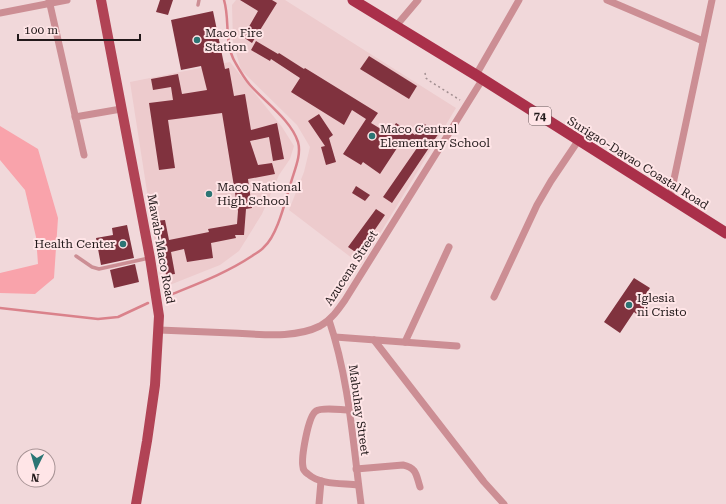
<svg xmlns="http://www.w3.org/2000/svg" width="726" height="504" viewBox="0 0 726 504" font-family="'Roboto Serif',serif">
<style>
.built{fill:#edcbcd}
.green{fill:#f9a3ab}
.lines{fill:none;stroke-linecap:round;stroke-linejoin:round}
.stream{stroke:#da828b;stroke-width:2.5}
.building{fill:#80323e}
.path{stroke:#a28f91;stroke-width:1.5;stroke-dasharray:2 3;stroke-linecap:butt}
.service{stroke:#cc8e94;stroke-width:3.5}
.minor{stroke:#cc8e94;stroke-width:7}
.primary{stroke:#b14355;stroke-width:10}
.trunk{stroke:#aa304a;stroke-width:11}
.poi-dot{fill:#2c7574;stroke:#ffe5e7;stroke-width:1.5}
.labels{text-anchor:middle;stroke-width:4;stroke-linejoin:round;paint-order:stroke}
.shield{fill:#ffe5e7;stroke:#645658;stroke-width:1}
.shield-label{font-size:11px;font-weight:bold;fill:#22191a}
.poi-label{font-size:12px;fill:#22191a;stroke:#ffe5e7;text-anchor:start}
.street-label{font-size:12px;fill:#22191a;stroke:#ffe5e7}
</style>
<rect width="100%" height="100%" fill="#f1d8da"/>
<g class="built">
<polygon points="236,0 285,0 456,108 361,265 289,210 304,172 310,147 297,125 241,70 233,42 232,5"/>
<polygon points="230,62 282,127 294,146 290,159 279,175 262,214 239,251 220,265 162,288 130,82"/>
</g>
<polygon class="green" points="0,126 38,149 58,218 54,278 35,294 0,293 0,273 38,264 36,237 25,190 0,160"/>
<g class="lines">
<g class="stream">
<path d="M165,297C194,285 225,274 252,256C256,253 261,251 264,247C277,236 285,202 290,186C293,173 302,156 298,142C291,120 265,102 250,85C244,78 239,69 235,62C224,43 230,20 224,0"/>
<polyline points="0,308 98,319 118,317 148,303"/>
</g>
</g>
<g class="building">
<polygon points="160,0 173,0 168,15 156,12"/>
<polygon points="240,0 272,0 277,3 252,43 243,37 258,11"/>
<polygon points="213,11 225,69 229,68 234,96 245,94 251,130 277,123 284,159 273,161 269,137 250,141 258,165 272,163 275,174 248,179 252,208 246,209 244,235 235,235 236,238 211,243 213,258 187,262 184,249 171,252 175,274 166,275 163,257 158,257 157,245 159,245 154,221 165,220 169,240 209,232 208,229 237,224 238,211 222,113 168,120 175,168 159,170 149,103 173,100 171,87 153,90 151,79 178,74 182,94 207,90 201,66 181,70 171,20"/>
<polygon points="256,41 278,54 279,53 304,69 305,68 378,113 371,123 389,134 396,123 415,135 423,123 439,133 392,203 383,197 417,148 403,139 380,174 363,162 361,165 343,154 366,119 352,110 344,125 291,92 300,78 271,59 270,61 251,50"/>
<polygon points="369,56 417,86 409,99 360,69"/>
<polygon points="319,114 333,135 329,138 336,162 326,165 321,147 325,146 308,121"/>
<polygon points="356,186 370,195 365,201 352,193"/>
<polygon points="376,209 385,215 374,231 372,230 357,253 348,247"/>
<polygon points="127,225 134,258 101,265 96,238 113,235 112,228"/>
<polygon points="135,264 139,282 114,288 110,270"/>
<polygon points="634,278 650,288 640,303 646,306 639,316 634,312 620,333 604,322"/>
</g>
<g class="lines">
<polyline class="path" points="425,73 426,78 428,80 460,100"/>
<g class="service">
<polyline points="198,5 199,0"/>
<polyline points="76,256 92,267 99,269 149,258"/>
</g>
<g class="minor">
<polyline points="49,0 84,155"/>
<polyline points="607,0 703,41"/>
<polyline points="0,13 67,0"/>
<polyline points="396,26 418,0"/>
<polyline points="476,75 519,0"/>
<polyline points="75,117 121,109"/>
<polyline points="670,198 712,0"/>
<polyline points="494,297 537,205 551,181 578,141"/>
<path d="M329,320C349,379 353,443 361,504"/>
<path d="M159,330C183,331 208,332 232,333C260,334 294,339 320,326C331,320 338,310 345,300L482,80"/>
<polyline points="335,337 457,346"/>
<polyline points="374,340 484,482 504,504"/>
<polyline points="405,342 449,247"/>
<path d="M349,410C341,410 322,407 316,411C308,416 301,458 303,467C303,470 305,472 308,474C320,485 343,483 358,485"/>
<path d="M356,469L403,465C417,468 416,475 420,487"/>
<polyline points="319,504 321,481"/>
</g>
<polyline class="primary" points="101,0 150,258 159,316 155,385 147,441 136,504"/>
<polyline class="trunk" points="353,0 476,75 726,233"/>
</g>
<g class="poi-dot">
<circle cx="197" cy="40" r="4"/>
<circle cx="372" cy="136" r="4"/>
<circle cx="209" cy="194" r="4"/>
<circle cx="123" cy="244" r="4"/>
<circle cx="629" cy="305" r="4"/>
</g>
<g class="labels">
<rect class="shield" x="529" y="107" width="22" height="18" rx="3"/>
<g class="shield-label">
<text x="540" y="120">74</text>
</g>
<g class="poi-label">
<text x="205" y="37">Maco Fire<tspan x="205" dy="14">Station</tspan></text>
<text x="380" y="133">Maco Central<tspan x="380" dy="14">Elementary School</tspan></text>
<text x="217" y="191">Maco National<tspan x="217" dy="14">High School</tspan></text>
<text x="115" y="248" text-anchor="end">Health Center</text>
<text x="637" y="302">Iglesia<tspan x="637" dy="14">ni Cristo</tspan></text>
</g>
<g class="street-label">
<text transform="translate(638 163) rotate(32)" y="4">Surigao-Davao Coastal Road</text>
<text transform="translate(161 249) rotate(80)" y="4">Mawab-Maco Road</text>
<text transform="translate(351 268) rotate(-57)" y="4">Azucena Street</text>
<text transform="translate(359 410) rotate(82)" y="4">Mabuhay Street</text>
</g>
</g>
<g transform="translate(36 468) rotate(185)"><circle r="19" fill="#ffe5e7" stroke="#a79395"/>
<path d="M0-3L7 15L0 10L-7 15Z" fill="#2c7574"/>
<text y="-6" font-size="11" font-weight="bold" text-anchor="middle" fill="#22191a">N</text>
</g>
<path d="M18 34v6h122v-6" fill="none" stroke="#22191a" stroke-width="2"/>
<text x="24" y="34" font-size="12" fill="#22191a" stroke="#ffe5e7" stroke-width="3" paint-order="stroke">100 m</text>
</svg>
